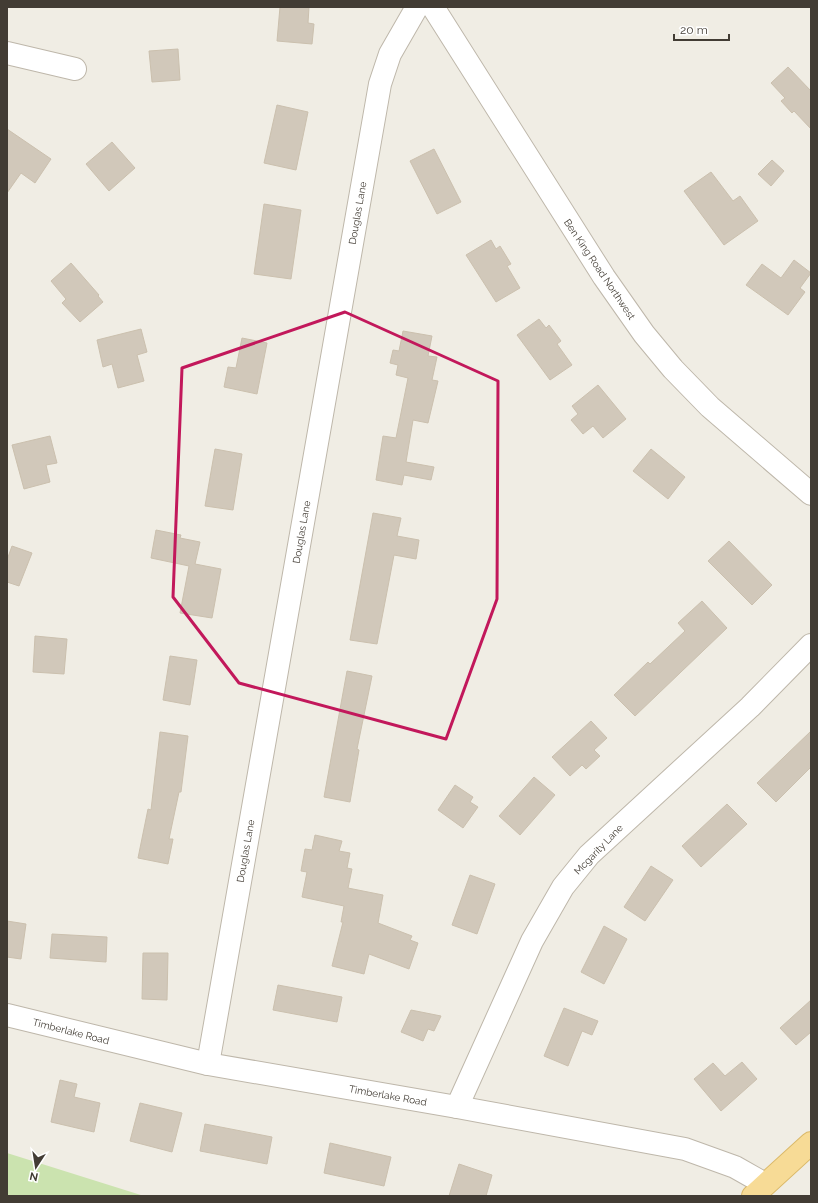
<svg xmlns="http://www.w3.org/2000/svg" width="818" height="1203" viewBox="0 0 818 1203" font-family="Raleway,sans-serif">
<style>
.green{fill:#cbe3af}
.building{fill:#d1c8ba;stroke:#cbc0ae}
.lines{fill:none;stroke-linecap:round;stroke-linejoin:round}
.minor-casing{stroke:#beb7aa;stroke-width:24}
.major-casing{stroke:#dab868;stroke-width:24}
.minor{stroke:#fff;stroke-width:22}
.major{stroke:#f7db96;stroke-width:22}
.marked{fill:none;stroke:#c2185b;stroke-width:3;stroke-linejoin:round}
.labels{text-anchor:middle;stroke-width:3;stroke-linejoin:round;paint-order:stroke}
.street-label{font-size:10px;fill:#423c34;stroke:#fff}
</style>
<rect width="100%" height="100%" fill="#f0ede4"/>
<polygon class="green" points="7,1153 144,1196 7,1196"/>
<g class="building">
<polygon points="280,7 309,7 308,23 314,24 312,44 277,41"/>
<polygon points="178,49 180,80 152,82 149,51"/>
<polygon points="788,67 811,91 811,129 794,111 792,113 781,101 785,98 771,83"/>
<polygon points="277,105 308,112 296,170 264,163"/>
<polygon points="7,129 51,159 35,183 21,173 7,193"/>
<polygon points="112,142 135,168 109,191 86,164"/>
<polygon points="434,149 461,202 437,214 410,161"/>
<polygon points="772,160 784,171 771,186 758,174"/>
<polygon points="711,172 733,201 740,196 758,221 724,245 684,191"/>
<polygon points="264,204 301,210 291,279 254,274"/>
<polygon points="491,240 496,249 500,246 511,264 507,266 520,288 496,302 466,255"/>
<polygon points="794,260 811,273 800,288 805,292 788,315 746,285 762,264 781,278"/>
<polygon points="71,263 99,295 98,296 103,302 80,322 62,303 66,299 51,281"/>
<polygon points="539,319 546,328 549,325 561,341 557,344 572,365 550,380 517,335"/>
<polygon points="141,329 147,352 137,355 144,381 118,388 112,364 103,367 97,340"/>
<polygon points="403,331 432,336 428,356 437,357 432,380 438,381 428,423 413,420 406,462 434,467 431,480 404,475 402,485 376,480 383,436 396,438 408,378 396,375 398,365 390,363 393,350 399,351"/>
<polygon points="242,338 267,343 257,394 224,387 228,367 236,368"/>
<polygon points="598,385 626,419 603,438 593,426 583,434 571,420 578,414 572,406"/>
<polygon points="50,436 57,463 46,465 50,482 24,489 12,445"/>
<polygon points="215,449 242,454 233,510 205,506"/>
<polygon points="651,449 685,477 668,499 633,471"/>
<polygon points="373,513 401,518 397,536 419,540 416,559 394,555 377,644 350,640"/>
<polygon points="156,530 181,535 180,538 200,542 195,564 221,569 212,618 180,613 189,566 151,558"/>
<polygon points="729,541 772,585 752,605 708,561"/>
<polygon points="12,546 32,553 19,586 7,582 7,560"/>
<polygon points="702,601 727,628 635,716 614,695 648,662 650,664 685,631 678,623"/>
<polygon points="35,636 67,639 64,674 33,672"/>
<polygon points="170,656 197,660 190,705 163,700"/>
<polygon points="347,671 372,676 357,749 359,750 350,802 324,797"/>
<polygon points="591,721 607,738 594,750 600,756 586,769 582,765 570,776 552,757"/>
<polygon points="811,731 811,767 776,802 757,783"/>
<polygon points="160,732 188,736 181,792 179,792 169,839 173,839 168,864 138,858 148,809 151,810"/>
<polygon points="534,777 555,795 520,835 499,816"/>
<polygon points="455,785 473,797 470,802 478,807 463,828 438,810"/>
<polygon points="727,804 747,824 701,867 682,846"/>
<polygon points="315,835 342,841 339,851 350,853 347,868 352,869 348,888 383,895 378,923 412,936 410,940 418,943 409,969 369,954 364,974 332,966 343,922 341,922 344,906 302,897 307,872 301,871 305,849 312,850"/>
<polygon points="651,866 673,880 645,921 624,907"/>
<polygon points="470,875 495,884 477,934 452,925"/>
<polygon points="7,921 26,924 21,959 7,957"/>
<polygon points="604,926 627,939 604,984 581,972"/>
<polygon points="52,934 107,937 106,962 50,958"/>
<polygon points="143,953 168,953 167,1000 142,999"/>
<polygon points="278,985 342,997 337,1022 273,1010"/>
<polygon points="811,1000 811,1032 796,1045 780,1028"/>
<polygon points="564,1008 598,1021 592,1035 582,1031 568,1066 544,1056"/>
<polygon points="411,1010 441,1016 434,1031 428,1029 423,1041 401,1032"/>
<polygon points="742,1062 757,1079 721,1111 694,1079 713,1063 725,1076"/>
<polygon points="60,1080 77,1084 74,1097 100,1103 94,1132 51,1122"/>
<polygon points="140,1103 182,1113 172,1152 130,1141"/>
<polygon points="205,1124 272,1137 267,1164 200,1151"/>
<polygon points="330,1143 391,1157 384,1186 324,1173"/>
<polygon points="459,1164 492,1175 486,1196 449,1196"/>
</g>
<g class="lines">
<defs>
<g id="minor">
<polyline points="433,7 604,277 644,334 673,369 710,407 811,494"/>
<polyline points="7,53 75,69"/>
<polyline points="7,1015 208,1064 457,1107 685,1149 735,1167 765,1184"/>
<polyline points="208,1064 380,84 390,54 417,7"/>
<polyline points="457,1107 532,941 563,887 589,855 750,707 811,645"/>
</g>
<polyline id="major" points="753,1196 811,1143"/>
</defs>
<use href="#minor" class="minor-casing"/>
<use href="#major" class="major-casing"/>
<use href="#minor" class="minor"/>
<use href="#major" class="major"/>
</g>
<path class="marked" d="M345,312L498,381L497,599L446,739L239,683L173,597L182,368Z"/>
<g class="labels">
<g class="street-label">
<text transform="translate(357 213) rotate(-80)" y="4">Douglas Lane</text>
<text transform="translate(600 269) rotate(56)" y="4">Ben King Road Northwest</text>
<text transform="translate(301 532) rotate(-80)" y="4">Douglas Lane</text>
<text transform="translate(598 849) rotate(-46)" y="4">Mcgarity Lane</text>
<text transform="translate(245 851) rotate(-80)" y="4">Douglas Lane</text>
<text transform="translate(71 1031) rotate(14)" y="4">Timberlake Road</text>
<text transform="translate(388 1095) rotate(10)" y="4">Timberlake Road</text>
</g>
</g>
<rect width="818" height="1203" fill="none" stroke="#423c34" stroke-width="16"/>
<g transform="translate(36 1167) rotate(192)" stroke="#ffffff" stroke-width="3" paint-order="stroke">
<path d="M0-3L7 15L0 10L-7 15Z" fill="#423c34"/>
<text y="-6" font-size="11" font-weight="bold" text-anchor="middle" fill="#423c34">N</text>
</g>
<path d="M674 34v6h55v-6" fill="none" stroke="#423c34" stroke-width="2"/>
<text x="680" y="34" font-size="12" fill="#423c34" stroke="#ffffff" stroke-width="3" paint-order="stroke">20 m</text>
</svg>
